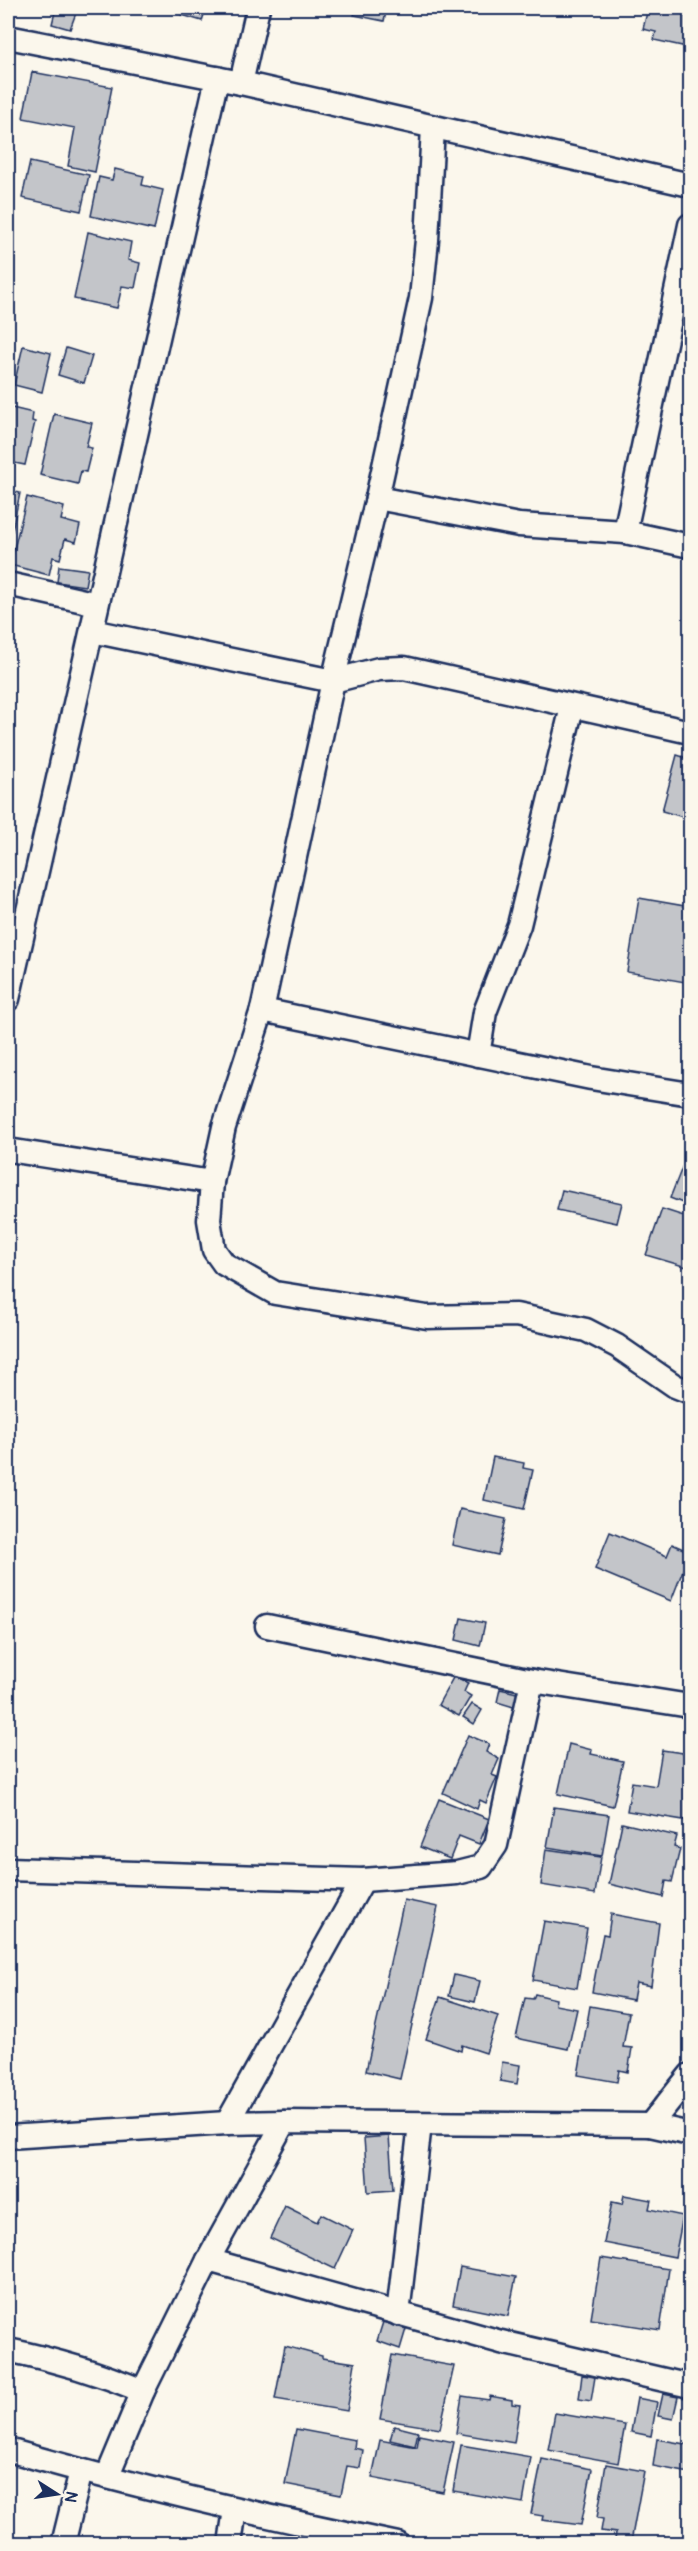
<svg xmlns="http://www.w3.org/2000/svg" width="698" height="2551" viewBox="0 0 698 2551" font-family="Pangolin,sans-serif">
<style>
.building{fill:#c3c5c9;stroke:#1b2f5e;stroke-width:1.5}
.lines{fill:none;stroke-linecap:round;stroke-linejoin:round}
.street-casing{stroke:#1b2f5e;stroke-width:27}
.street{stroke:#fbf7ec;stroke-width:22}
</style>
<rect width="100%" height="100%" fill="#fbf7ec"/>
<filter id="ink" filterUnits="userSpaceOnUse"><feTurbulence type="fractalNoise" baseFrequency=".0167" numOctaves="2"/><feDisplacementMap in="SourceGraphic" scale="12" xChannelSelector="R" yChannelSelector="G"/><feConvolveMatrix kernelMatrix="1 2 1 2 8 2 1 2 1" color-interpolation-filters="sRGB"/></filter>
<g filter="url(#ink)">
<g class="building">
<polygon points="56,8 76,13 70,29 52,24"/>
<polygon points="159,8 206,8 202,21"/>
<polygon points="356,8 387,8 384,21 354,15"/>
<polygon points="648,8 690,8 690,28 687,47 654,40 656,32 643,29"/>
<polygon points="32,72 112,87 95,172 68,166 75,128 23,118"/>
<polygon points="30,162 89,175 81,211 22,198"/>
<polygon points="115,169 144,176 142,185 163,190 154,230 91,216 99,177 112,180"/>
<polygon points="88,232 131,242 128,260 140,263 135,288 122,286 117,308 74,299"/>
<polygon points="23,346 51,353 42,392 14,385"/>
<polygon points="66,348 92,356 84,383 58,375"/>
<polygon points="8,407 33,413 32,421 35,422 25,465 15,463 13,470 8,469"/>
<polygon points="54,414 92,423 86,447 92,448 86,472 81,471 78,484 40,475"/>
<polygon points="8,490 20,493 12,531 8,530"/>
<polygon points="27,497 64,507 61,520 80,525 76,542 65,539 60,559 53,557 49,575 10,565"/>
<polygon points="59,566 88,570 85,586 57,582"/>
<polygon points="677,755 690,759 690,819 662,811"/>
<polygon points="639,898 690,907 690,966 688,965 685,982 627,972"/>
<polygon points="689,1150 690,1151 690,1206 670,1198"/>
<polygon points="562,1190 622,1203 617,1223 557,1210"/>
<polygon points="662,1209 690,1218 690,1268 646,1255"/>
<polygon points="493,1457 524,1463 523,1468 533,1470 524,1509 484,1500"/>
<polygon points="460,1509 506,1519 498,1555 452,1545"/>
<polygon points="610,1532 667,1556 672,1544 690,1552 671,1601 595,1569"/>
<polygon points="461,1618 485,1623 480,1646 456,1640"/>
<polygon points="454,1676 468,1683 464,1692 471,1696 459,1716 438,1705"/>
<polygon points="500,1689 521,1694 517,1708 497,1702"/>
<polygon points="472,1704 482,1710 474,1724 463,1717"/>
<polygon points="468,1735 489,1744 486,1752 499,1759 492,1775 497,1777 486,1803 480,1800 477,1809 443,1793"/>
<polygon points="569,1744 592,1750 591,1754 623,1761 613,1806 558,1794"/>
<polygon points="662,1750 690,1754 690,1821 627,1811 632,1782 656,1786"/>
<polygon points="439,1799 489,1819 479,1844 459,1836 450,1859 420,1847"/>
<polygon points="554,1807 609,1815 602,1856 547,1847"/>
<polygon points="622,1823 677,1836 674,1847 680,1849 672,1882 666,1881 663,1897 609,1884"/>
<polygon points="546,1849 601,1857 595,1894 541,1885"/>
<polygon points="404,1900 438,1907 400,2079 366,2071"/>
<polygon points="611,1914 659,1923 651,1986 636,1983 633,2000 592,1992 603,1934 608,1935"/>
<polygon points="544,1921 587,1928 577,1988 533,1980"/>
<polygon points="454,1975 480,1981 475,2002 449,1996"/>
<polygon points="535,1994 556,1999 555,2005 577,2009 568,2049 516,2038 525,1998 533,1999"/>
<polygon points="440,1997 498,2016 486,2053 462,2045 461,2051 426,2039"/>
<polygon points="590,2006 629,2013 623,2047 632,2048 628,2072 619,2070 617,2082 578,2075"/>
<polygon points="502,2062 520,2065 517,2084 500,2081"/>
<polygon points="389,2136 393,2190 368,2192 364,2138"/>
<polygon points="624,2195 651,2200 649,2209 683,2216 675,2257 604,2243 612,2202 622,2204"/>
<polygon points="285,2206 317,2222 321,2214 353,2230 335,2269 270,2238"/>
<polygon points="601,2258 669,2269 660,2330 591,2319"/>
<polygon points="460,2267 516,2277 508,2316 453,2305"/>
<polygon points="383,2322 406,2329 400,2349 377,2341"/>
<polygon points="285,2346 322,2356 322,2358 355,2363 347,2411 275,2399"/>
<polygon points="392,2355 454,2366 440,2429 380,2419"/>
<polygon points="582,2375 595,2377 591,2401 579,2399"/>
<polygon points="663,2394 678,2397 673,2419 658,2416"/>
<polygon points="462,2396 489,2400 490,2396 512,2400 512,2404 520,2405 514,2443 456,2433"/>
<polygon points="637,2398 657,2402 651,2436 631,2432"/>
<polygon points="555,2413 625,2425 618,2463 548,2450"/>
<polygon points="394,2426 418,2432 415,2446 390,2440"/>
<polygon points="296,2429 355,2440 354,2448 363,2450 360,2468 347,2466 341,2495 285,2484"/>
<polygon points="419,2435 454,2442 443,2492 372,2478 380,2440 417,2447"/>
<polygon points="657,2439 690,2445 690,2473 653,2466"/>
<polygon points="461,2445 531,2457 523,2503 453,2491"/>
<polygon points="542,2459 592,2469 581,2525 542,2520 543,2516 531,2514"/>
<polygon points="606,2464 644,2471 631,2542 615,2539 616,2533 601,2531 603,2519 597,2518"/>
<polygon points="302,2527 323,2534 320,2544 296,2544"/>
</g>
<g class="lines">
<defs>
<g id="street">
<polyline points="8,37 241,83 690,185"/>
<polyline points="241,83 258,8"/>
<polyline points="433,127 427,240 421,298 377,498 333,681 262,1010 224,1127 212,1182 209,1220 214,1250 224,1264 275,1293 427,1317 516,1315 586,1330 617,1346 675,1386 690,1392"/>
<polyline points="377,498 519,525 625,532 690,546"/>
<polyline points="625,532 690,225"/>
<polyline points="8,584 97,604"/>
<polyline points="92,631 333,681 379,669 404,668 690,732"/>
<polyline points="8,999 217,78"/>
<polyline points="262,1010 591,1078 690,1094"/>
<polyline points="478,1055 485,1012 519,925 572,707"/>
<polyline points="8,1150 212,1182"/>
<polyline points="267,1626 532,1681 690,1706"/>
<polyline points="8,1869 363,1880 457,1873 481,1867 496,1845 532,1681"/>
<polyline points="227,2123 363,1880"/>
<polyline points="650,2125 690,2075"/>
<polyline points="8,2137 227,2123 284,2122 650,2125 690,2134"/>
<polyline points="208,2260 501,2342 690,2386"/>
<polyline points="398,2314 420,2124"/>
<path d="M8,2350C56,2360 97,2372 143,2391"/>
<path d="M8,2450C136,2487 267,2517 398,2544"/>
<polyline points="107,2477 143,2391 208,2260 284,2122"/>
<polyline points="63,2544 81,2471"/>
<polyline points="230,2544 235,2509"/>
</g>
</defs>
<use href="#street" class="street-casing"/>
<use href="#street" class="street"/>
</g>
</g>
<rect width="698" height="2551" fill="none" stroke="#fbf7ec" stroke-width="30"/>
<rect x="15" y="15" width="668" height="2521" fill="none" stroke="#1b2f5e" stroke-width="2" filter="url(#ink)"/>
<g transform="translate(57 2494) rotate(102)" stroke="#fbf7ec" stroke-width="4.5" paint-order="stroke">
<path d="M0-4.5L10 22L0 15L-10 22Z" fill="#1b2f5e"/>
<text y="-9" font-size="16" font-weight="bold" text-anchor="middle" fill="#1b2f5e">N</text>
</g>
</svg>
